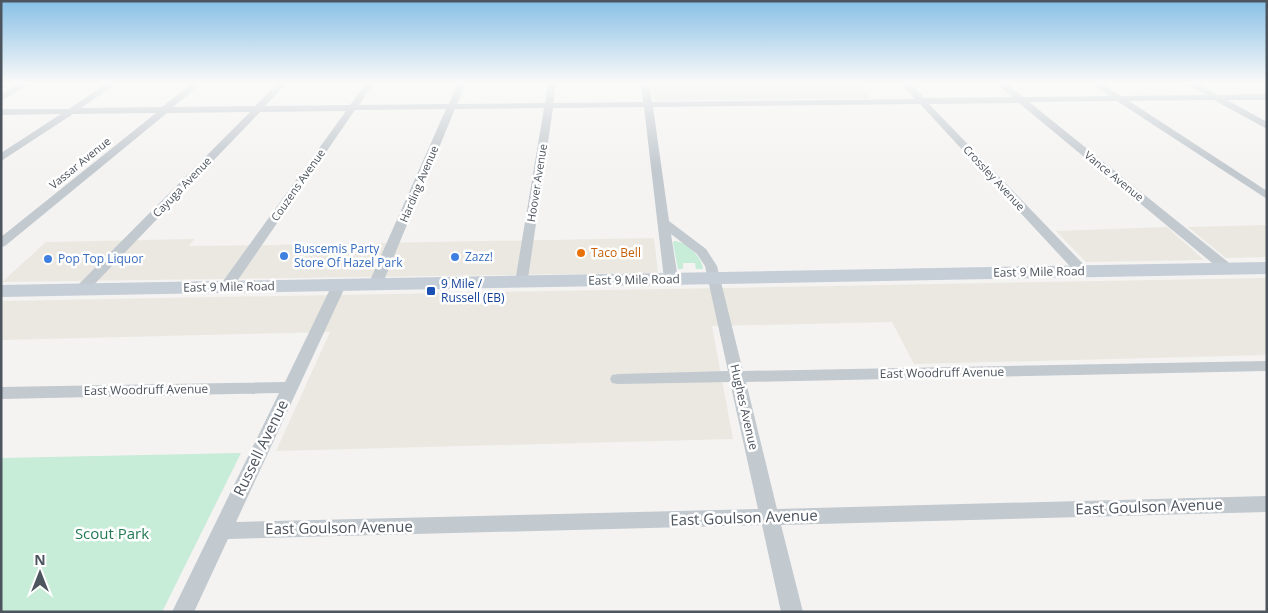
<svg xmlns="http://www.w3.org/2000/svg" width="1268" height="613" viewBox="0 0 1268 613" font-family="'Open Sans',sans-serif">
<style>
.commercial{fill:#eae8e0}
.education{fill:#e5e4e4}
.green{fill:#c7ecd7}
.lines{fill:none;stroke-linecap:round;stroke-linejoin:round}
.minor{fill:#c2c9cf;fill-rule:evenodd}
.secondary{fill:#c5cdd6;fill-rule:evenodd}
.food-dot{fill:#e8710a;stroke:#fff;stroke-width:2}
.shop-dot{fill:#3f7fe0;stroke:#fff;stroke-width:2}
.transit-dot{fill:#1a4fb4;stroke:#fff;stroke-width:2}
.labels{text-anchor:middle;stroke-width:5;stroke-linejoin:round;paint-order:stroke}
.far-street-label{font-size:11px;fill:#4c545e;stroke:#fff}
.shop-label{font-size:12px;fill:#366cbe;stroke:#fff;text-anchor:start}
.food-label{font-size:12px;fill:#c56008;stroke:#fff;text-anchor:start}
.street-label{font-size:12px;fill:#4c545e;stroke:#fff}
.transit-label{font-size:12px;fill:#164399;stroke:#fff;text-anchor:start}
.near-street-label{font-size:15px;fill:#4c545e;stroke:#fff}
.near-park-label{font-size:15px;fill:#237952;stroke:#fff}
</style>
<rect width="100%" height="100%" fill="#f4f3f2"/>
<g class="commercial">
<polygon points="1267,225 1267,257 1226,258 1188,227"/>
<polygon points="1167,227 1204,260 1086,262 1056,231"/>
<polygon points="654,238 658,273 2,282 46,242 194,239 189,246 269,245"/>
<polygon points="1267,278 1267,355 914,364 892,322 712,326 733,439 276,451 330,332 1,340 1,301"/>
</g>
<polygon class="education" points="652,83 858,83 870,98 655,101"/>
<g class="green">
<path d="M674,241C686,241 702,257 703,269H696L695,263H683V269H678L673,243Z"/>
<polygon points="241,453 162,612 1,612 1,458"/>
</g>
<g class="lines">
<g class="minor">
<polygon points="20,83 31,83 1,101 1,94"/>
<polygon points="107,83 117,83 81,108 162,107 192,83 202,83 173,107 255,106 278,83 287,83 265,106 350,105 366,83 374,83 359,105 449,104 458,83 466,83 457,104 545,103 548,83 556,83 553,103 643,102 641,83 649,83 652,102 915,99 901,83 910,83 924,98 1012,97 996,83 1006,83 1023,97 1110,96 1091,83 1101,83 1121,96 1206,95 1186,83 1197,83 1218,95 1267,94 1267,100 1227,100 1267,122 1267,129 1214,100 1129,101 1267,191 1267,199 1117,101 1029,102 1233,266 1234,269 1228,273 1223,272 1019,103 929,104 1088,269 1089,272 1083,276 1078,275 920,104 653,107 669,221 706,249 717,266 743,371 1267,361 1267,371 746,382 777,509 1267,496 1267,512 781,525 803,612 781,612 762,525 228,539 194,612 172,612 279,393 1,399 1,387 285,382 332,285 339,281 346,285 236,522 758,509 730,382 618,384 612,383 610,379 612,375 618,374 728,371 705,266 697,254 671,234 678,279 671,283 664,279 644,107 553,108 527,285 522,286 515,282 544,108 455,109 382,285 375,289 368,285 446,109 355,110 231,290 221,290 219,287 221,284 346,111 260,112 86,293 76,293 74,290 76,287 250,112 167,113 5,246 1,247 1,237 156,113 73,114 1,161 1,153 61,114 1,115 1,109 69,109"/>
</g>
<polygon class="secondary" points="1267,262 1267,274 1,297 1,285"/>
</g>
<linearGradient id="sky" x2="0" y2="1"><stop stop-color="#88c0e6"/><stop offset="0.49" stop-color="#fafaf9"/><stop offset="1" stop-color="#fafaf9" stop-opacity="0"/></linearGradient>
<rect width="1268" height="169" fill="url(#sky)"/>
<circle class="food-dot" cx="581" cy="253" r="5"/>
<g class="shop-dot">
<circle cx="284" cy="256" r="5"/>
<circle cx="455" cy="257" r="5"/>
<circle cx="48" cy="259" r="5"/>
</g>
<rect class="transit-dot" x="426" y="286" width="10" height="10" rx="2.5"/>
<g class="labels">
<g class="far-street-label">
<text transform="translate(80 163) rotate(-39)" y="4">Vassar Avenue</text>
<text transform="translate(1114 176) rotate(39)" y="4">Vance Avenue</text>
<text transform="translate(994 178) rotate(47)" y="4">Crossley Avenue</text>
<text transform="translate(537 183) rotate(-81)" y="4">Hoover Avenue</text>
<text transform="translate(419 184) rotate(-67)" y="4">Harding Avenue</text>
<text transform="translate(298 185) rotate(-55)" y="4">Couzens Avenue</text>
<text transform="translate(182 187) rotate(-46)" y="4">Cayuga Avenue</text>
</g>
<g class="shop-label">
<text x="294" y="253">Buscemis Party<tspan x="294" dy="14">Store Of Hazel Park</tspan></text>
<text x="465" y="261">Zazz!</text>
<text x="58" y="263">Pop Top Liquor</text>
</g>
<g class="food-label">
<text x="591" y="257">Taco Bell</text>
</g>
<g class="street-label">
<text transform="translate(1039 272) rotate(-1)" y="4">East 9 Mile Road</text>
<text transform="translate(634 280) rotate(-1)" y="4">East 9 Mile Road</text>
<text transform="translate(229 287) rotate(-1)" y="4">East 9 Mile Road</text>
<text transform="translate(942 373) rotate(-1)" y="4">East Woodruff Avenue</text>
<text transform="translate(146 390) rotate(-1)" y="4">East Woodruff Avenue</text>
<text transform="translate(744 407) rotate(77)" y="4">Hughes Avenue</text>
</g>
<g class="transit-label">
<text x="441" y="288">9 Mile /<tspan x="441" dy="14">Russell (EB)</tspan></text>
</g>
<g class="near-street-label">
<text transform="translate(261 448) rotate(-64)" y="5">Russell Avenue</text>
<text transform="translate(1149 507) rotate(-2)" y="5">East Goulson Avenue</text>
<text transform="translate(744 518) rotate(-2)" y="5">East Goulson Avenue</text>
<text transform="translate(339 528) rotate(-1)" y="5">East Goulson Avenue</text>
</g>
<g class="near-park-label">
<text x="112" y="539">Scout Park</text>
</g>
</g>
<rect width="1268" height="613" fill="none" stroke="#4c545e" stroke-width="5"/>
<g transform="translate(40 573)" stroke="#ffffff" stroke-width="4" paint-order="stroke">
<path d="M0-4L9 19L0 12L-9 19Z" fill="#4c545e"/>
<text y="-8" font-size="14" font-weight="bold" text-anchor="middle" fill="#4c545e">N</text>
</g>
</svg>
